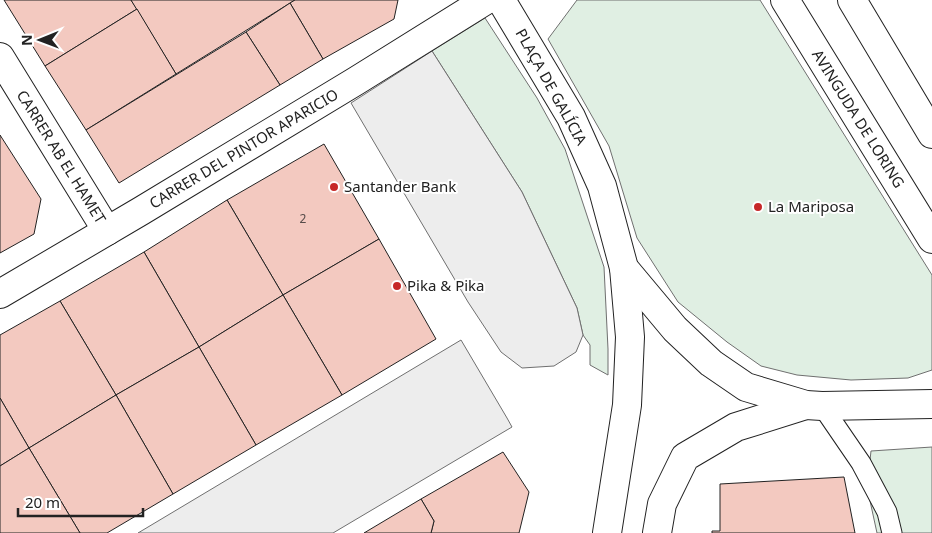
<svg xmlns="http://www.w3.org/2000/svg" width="932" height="533" viewBox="0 0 932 533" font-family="'Noto Sans',sans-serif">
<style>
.green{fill:#e0efe3;stroke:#6f6f6f}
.parking{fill:#ededed;stroke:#6f6f6f}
.building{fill:#f3c9c0;stroke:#222}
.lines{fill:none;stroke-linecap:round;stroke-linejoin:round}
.service-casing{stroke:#222;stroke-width:21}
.minor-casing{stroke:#222;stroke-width:30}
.tertiary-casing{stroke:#222;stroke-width:30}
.primary-casing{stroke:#222;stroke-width:30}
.service{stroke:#fff;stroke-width:19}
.minor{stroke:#fff;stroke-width:28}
.tertiary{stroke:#fff;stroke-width:28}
.primary{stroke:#fff;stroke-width:28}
.poi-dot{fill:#c62828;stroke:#fff;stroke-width:2}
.labels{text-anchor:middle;stroke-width:4;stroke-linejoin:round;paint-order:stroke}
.number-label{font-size:12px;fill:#564c4a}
.street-label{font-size:15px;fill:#222;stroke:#fff}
.poi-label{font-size:15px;fill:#222;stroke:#fff;text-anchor:start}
</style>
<rect width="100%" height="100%" fill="#fff"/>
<g class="green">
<polygon points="577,0 760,0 932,275 932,370 908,378 851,380 797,375 761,366 727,342 678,302 637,238 609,146 548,39"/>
<polygon points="485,18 537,98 565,149 604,267 608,349 608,375 590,365 590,345 583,335 577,308 522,192 432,51"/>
<polygon points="932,447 932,533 877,533 867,487 871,451"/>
</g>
<g class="parking">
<polygon points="432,51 522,192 577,308 583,335 576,352 554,366 522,368 501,352 468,302 351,103"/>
<polygon points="461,340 507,418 512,427 333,533 138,533"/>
</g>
<g class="building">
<polygon points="4,0 131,0 137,9 45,66"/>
<polygon points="131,0 295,0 176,74"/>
<polygon points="295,0 398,0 394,19 323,59 290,3"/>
<polygon points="290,3 323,59 280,85 246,32"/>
<polygon points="137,9 176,74 86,130 45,66"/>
<polygon points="246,32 280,85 119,183 86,130"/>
<polygon points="0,135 41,199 34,234 0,253"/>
<polygon points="324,144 379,239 283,295 227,200"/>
<polygon points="227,200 283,295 199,347 144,252"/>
<polygon points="379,239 436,339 342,395 283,295"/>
<polygon points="144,252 199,347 116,395 60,301"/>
<polygon points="283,295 342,395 256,445 199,347"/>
<polygon points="60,301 116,395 29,448 0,398 0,335"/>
<polygon points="199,347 256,445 173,494 116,395"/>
<polygon points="116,395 173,494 107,533 80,533 29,448"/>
<polygon points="0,398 29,448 0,466"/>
<polygon points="29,448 80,533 0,533 0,466"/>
<polygon points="503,452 529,492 519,533 431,533 434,521 421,499"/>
<polygon points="844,477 855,533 712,533 712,531 720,531 720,484"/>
<polygon points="421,499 434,521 431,533 364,533"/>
</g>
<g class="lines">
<defs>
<polyline id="service" points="822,406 861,463 887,512 892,533"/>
<g id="minor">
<polyline points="0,57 107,231"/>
<polyline points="0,294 141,211 356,81 486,0"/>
</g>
<g id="tertiary">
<polyline points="501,0 571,117 602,186 624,268 675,329 711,363 746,387 806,405 822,406 932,404"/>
<polyline points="607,533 627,405 630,337 624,268"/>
<polyline points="657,533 662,504 685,457 736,427 806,405"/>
</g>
<g id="primary">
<polyline points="785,0 932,239"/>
<polyline points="852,0 932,134"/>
</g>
</defs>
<use href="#service" class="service-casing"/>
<use href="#minor" class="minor-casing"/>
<use href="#tertiary" class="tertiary-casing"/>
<use href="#primary" class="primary-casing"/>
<use href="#service" class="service"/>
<use href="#minor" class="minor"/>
<use href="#tertiary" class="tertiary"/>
<use href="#primary" class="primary"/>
</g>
<g class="poi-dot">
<circle cx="334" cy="187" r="5"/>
<circle cx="758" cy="207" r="5"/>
<circle cx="397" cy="286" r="5"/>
</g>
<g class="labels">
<g class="number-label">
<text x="303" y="223">2</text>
</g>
<g class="street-label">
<text transform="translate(551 87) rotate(61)" y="5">PLAÇA DE GALÍCIA</text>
<text transform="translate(858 119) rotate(58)" y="5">AVINGUDA DE LORING</text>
<text transform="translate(244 149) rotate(-31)" y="5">CARRER DEL PINTOR APARICIO</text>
<text transform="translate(61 157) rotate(58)" y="5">CARRER AB EL HAMET</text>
</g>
<g class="poi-label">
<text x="344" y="192">Santander Bank</text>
<text x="768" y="212">La Mariposa</text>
<text x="407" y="291">Pika &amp; Pika</text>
</g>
</g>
<g transform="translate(40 40) rotate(269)" stroke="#ffffff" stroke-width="4" paint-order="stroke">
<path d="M0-4L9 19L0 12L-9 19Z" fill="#222222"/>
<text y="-8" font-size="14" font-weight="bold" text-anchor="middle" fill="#222222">N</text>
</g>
<path d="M18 508v8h125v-8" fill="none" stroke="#222222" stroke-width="2.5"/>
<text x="25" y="508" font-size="15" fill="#222222" stroke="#ffffff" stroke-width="4" paint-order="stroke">20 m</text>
</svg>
